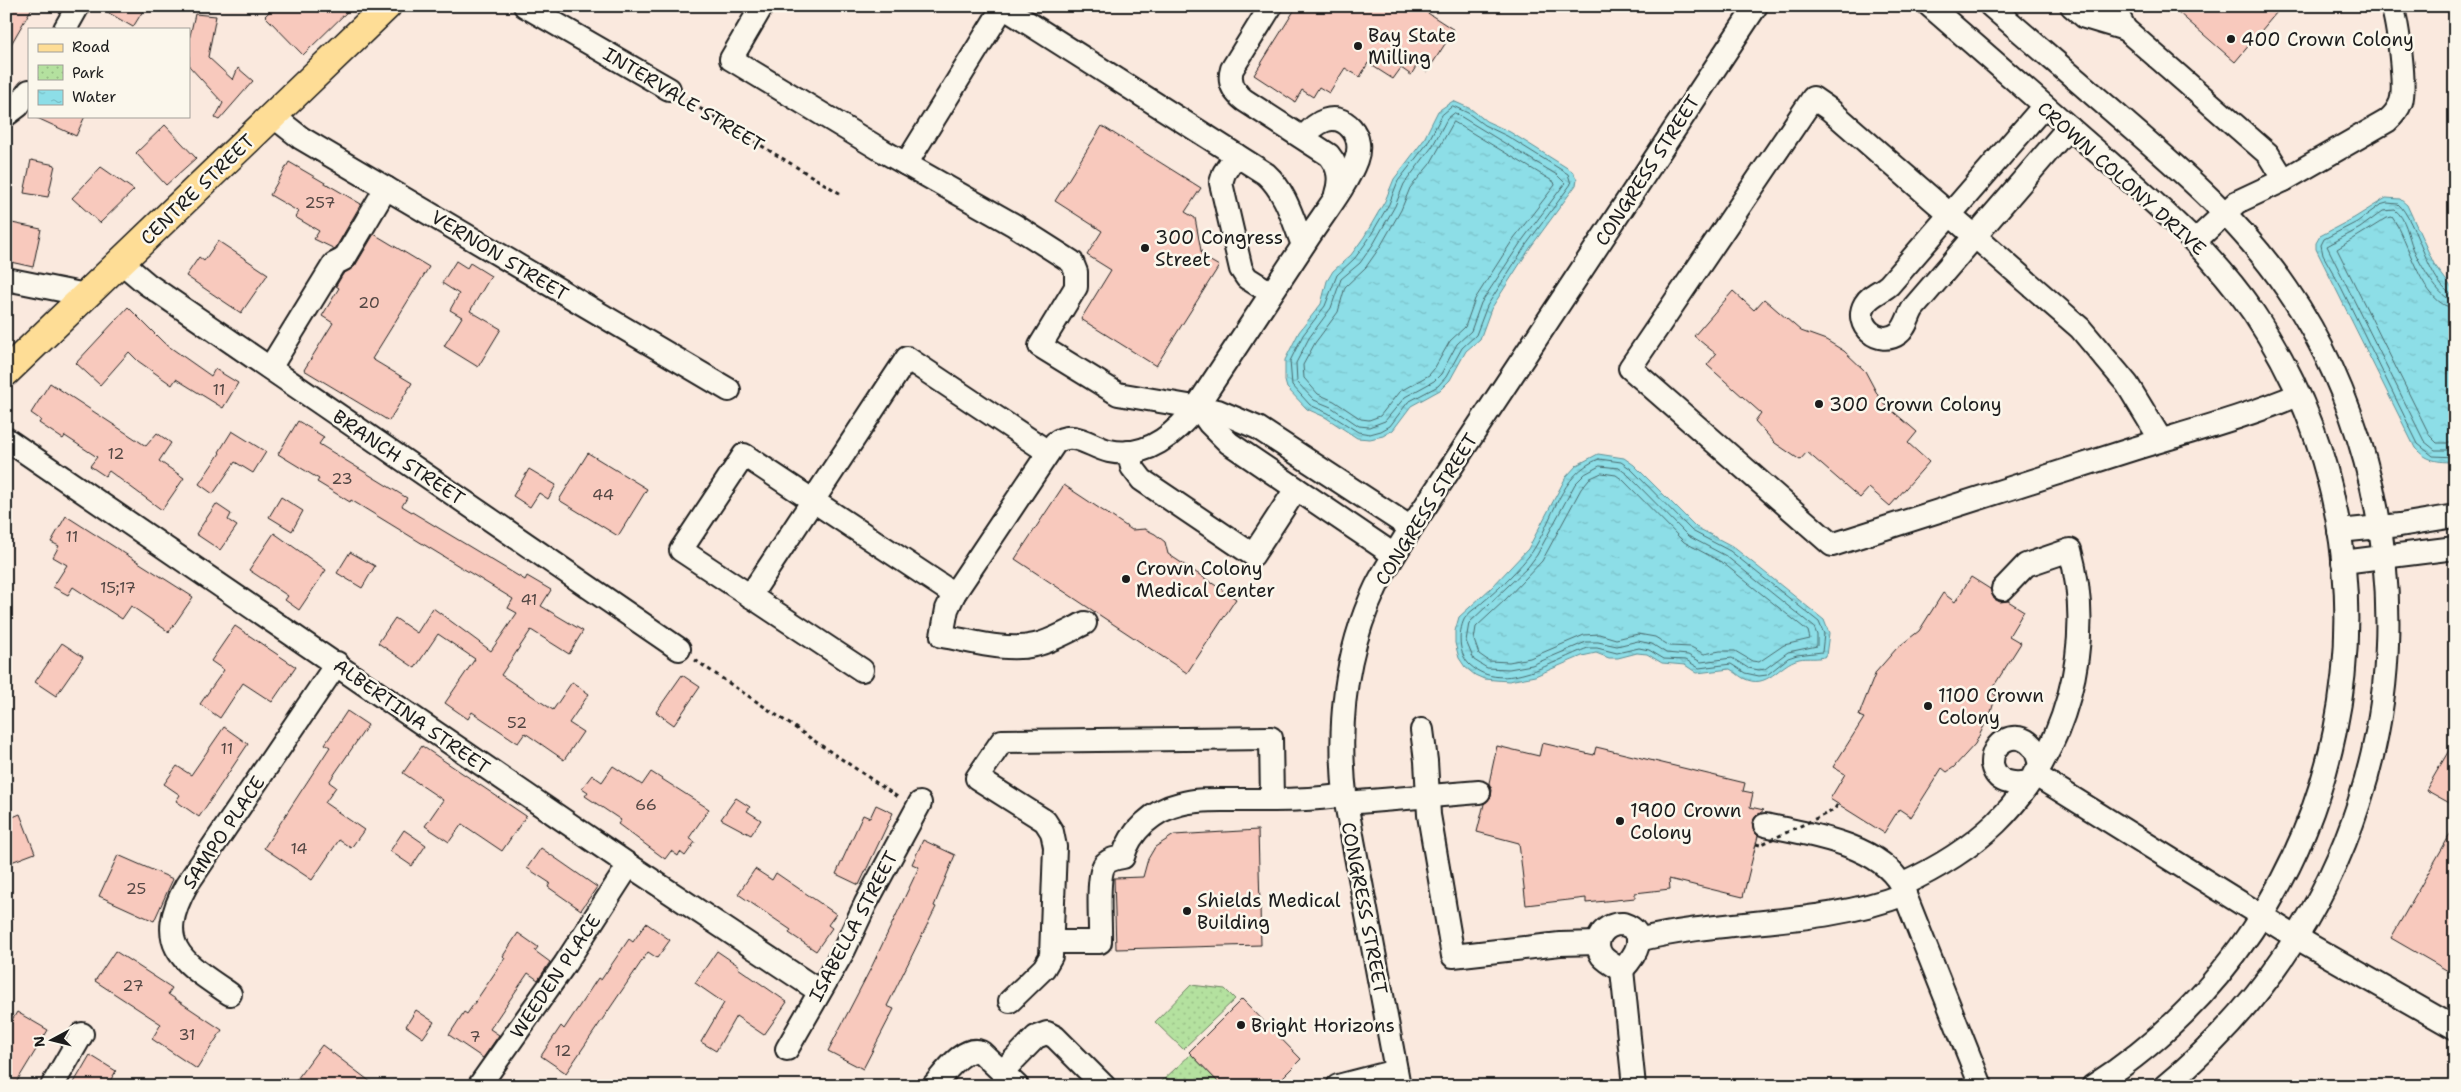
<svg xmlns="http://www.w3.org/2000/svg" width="2461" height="1092" viewBox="0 0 2461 1092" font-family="'Shantell Sans',sans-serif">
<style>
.park{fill:url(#park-dots);stroke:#687e5e}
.water{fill:url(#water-ripples);stroke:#609096}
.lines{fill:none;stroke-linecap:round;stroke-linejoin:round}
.shore{stroke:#496a6d;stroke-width:1}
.building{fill:#f8c9bd;stroke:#1c1c1c}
.minor-casing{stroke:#1c1c1c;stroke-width:26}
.major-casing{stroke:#1c1c1c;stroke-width:31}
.path{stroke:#1c1c1c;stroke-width:3;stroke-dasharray:4 4;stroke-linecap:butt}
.minor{stroke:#fbf7ec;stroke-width:22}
.major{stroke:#fedd96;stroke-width:28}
.path-bridge{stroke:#1c1c1c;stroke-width:3;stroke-dasharray:4 4;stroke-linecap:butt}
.poi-dot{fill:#1c1c1c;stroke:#fbf7ec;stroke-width:2}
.labels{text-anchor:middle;stroke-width:5;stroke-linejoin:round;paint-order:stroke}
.number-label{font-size:16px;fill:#534744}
.poi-label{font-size:19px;fill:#1c1c1c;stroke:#fbf7ec;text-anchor:start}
.street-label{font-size:19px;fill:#1c1c1c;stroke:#fbf7ec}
</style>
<defs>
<pattern id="park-dots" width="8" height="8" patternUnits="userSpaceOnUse" patternTransform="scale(1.25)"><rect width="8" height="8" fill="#b4e19f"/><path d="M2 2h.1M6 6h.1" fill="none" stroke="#9ac088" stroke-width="1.8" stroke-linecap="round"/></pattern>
<pattern id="water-ripples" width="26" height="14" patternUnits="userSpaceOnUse" patternTransform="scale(1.25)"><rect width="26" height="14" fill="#8ddee7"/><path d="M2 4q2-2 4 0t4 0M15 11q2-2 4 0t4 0" fill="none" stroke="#79bec6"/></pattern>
</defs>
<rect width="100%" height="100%" fill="#fae9de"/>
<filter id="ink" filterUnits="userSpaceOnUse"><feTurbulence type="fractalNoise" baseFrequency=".02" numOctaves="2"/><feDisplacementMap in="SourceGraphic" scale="10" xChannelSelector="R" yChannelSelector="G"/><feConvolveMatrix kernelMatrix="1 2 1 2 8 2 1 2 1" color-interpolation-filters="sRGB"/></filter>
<g filter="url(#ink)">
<g class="park">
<polygon points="1191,985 1225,989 1235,999 1183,1049 1155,1022"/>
<polygon points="1191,1054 1222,1086 1165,1086 1161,1082"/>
</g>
<g class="water">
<polygon points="1453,101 1471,109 1486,121 1510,132 1572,171 1577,179 1576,185 1530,248 1491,309 1480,339 1466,351 1450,380 1440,390 1411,406 1393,430 1383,436 1370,439 1357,438 1325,417 1307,409 1287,388 1285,381 1285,360 1299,332 1321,304 1327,281 1333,271 1351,255 1364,237 1385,201 1394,179 1423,141 1438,111"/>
<path d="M2386,198L2400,199L2407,205L2434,264L2455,292V462C2437,462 2427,461 2415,448L2316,249V243L2320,236L2354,218Z"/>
<path d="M1598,454L1624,458L1634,465L1696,527L1732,546L1824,620L1829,633L1826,656C1818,660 1808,657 1799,659C1778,664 1768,691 1743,678C1738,675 1735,672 1730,669L1697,673L1685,665L1662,663L1647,654L1637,653L1618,658H1609L1596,653L1582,656L1535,676L1509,681L1495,680L1484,679L1475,675L1465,667L1459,658L1455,643V631L1459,617L1492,587L1528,549L1566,477L1577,465Z"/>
</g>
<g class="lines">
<g class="shore">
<polygon points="1453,106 1468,113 1484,125 1507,136 1568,174 1571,184 1526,245 1487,306 1476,335 1462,348 1446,377 1438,386 1408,402 1390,426 1381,431 1370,434 1358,432 1328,413 1310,405 1292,385 1290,361 1303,335 1325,306 1337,275 1355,258 1368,240 1389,204 1398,181 1427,144 1442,115"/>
<polygon points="1455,113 1557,175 1565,183 1521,242 1481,303 1471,331 1457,344 1441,374 1434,381 1405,397 1385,421 1369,427 1359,426 1331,407 1314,400 1297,382 1296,363 1309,338 1331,308 1341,279 1360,263 1374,243 1395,206 1404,184 1432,147 1447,119"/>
<polygon points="1454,122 1554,182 1555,185 1514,238 1475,299 1465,327 1450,341 1434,369 1429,375 1399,392 1380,416 1369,420 1361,419 1334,401 1318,394 1304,378 1303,365 1315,343 1338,312 1345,287 1366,267 1380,247 1401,210 1410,188 1430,164"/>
<path d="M2455,295C2431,292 2416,218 2398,204L2387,203L2380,205L2357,222L2324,239L2321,245L2323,255L2341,287L2418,444L2433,456L2455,457"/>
<path d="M2455,301C2439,300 2419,262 2413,248C2408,236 2406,218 2395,210L2383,211L2360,228L2327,246L2424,441L2435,450H2455"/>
<path d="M2455,308C2422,307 2408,238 2392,217L2387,218L2337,249L2430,436L2437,443H2455"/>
<path d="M1599,459L1621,462L1631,469L1692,531L1730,551L1819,622L1824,634L1822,652L1797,655L1788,658L1767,675L1759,676L1745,673L1731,664L1699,668L1686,660L1664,659L1649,650L1639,648L1617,653L1597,648H1588C1554,660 1504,695 1470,665C1459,655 1458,636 1463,622C1466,613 1477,608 1484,601C1498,590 1521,567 1532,552C1553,521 1560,473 1599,459Z"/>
<polygon points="1600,466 1619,468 1627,474 1688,536 1726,556 1814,627 1817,635 1817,646 1788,652 1765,669 1759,670 1748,668 1732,658 1701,662 1688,655 1666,653 1652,644 1638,641 1617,646 1598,642 1586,642 1532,665 1509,669 1487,668 1474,660 1466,641 1469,623 1528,567 1537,555 1575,484 1585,474"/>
<polygon points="1602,473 1616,475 1623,480 1684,542 1723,563 1808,631 1810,639 1784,645 1759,662 1752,661 1735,651 1720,651 1704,654 1691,647 1670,646 1655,637 1638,634 1616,639 1599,634 1584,635 1530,658 1509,662 1489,661 1479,654 1474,640 1476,627 1505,600 1542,561 1581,489 1589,479"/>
</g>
</g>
<g class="building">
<polygon points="6,6 33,6 6,53"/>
<polygon points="97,6 146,6 133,27"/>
<polygon points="275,6 353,6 303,55 265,16"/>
<polygon points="1297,6 1417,6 1454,30 1427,72 1417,65 1411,75 1401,68 1393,79 1368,63 1360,77 1345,68 1329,93 1319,87 1313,97 1302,90 1295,102 1254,75"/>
<polygon points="2171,6 2282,6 2235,62"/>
<polygon points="195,14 216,16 208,57 233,80 238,68 253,81 219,120 215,118 223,103 189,66 189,40"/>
<polygon points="33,116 85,116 76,136"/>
<polygon points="165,125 196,158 166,185 136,153"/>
<polygon points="1102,126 1201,188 1185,212 1195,218 1202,256 1219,266 1156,366 1081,319 1111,270 1087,255 1102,231 1055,201"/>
<polygon points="31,160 55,165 48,197 24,193"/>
<polygon points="289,162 361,204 335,249 314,239 319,231 295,217 299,212 270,195"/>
<polygon points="101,167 134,190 100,223 72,198"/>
<polygon points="12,223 41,229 33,267 6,261"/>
<polygon points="374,234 429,267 372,359 412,383 389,421 304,370 333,323 322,316 339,288 336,286 343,274 355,266"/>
<polygon points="218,241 268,274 241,313 186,276 199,257 204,261"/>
<polygon points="456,261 467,268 470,263 491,276 470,311 501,329 478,367 444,346 462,317 450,310 459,294 442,283"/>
<polygon points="1733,291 1754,310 1764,299 1801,331 1826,340 1844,351 1865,371 1881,401 1917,432 1908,443 1929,462 1890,506 1869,488 1860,498 1807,452 1800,460 1775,443 1755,421 1761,413 1707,365 1716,354 1694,336"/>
<polygon points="128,307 164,343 211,376 215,369 238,383 223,408 176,379 172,385 138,361 129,352 100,385 76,363"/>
<polygon points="50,383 146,446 157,433 171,443 159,461 184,478 162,510 109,471 105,476 90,466 97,457 65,436 63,439 39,423 41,420 31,413"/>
<polygon points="298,421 324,437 319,444 407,498 402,506 525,580 527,576 551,590 541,606 583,631 569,654 531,630 501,675 553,710 572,682 589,694 569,723 583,732 564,760 525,733 518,743 472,712 468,719 445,703 475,659 438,634 415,668 378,643 395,618 417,633 433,608 491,651 517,613 508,608 513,599 351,500 350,502 317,482 319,479 278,454"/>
<polygon points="232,431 266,452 253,473 235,462 213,494 199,484 220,453 219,452"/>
<polygon points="588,453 647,489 618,536 559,500"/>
<polygon points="529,469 556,485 548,499 539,493 530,507 513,496"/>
<polygon points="1064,485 1132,530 1145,529 1155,534 1165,542 1168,554 1236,599 1187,673 1015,559"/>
<polygon points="281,497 303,511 292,531 269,517"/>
<polygon points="216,504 231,514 228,520 237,526 220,550 196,534"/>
<polygon points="66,516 193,597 169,632 131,606 122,619 73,587 68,595 53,587 67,565 53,557 59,546 51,542"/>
<polygon points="274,533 326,570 299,610 285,600 288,596 249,570"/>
<polygon points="350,552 375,566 362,588 337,573"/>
<polygon points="1971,577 1990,589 1994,599 2000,602 2008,601 2024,611 2009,636 2021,643 1990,692 1996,695 1991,712 1975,744 1954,767 1947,772 1942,768 1911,817 1899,809 1884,833 1830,799 1845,774 1833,767 1864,718 1859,716 1862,707 1876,672 1897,648 1919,631 1943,593 1955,602"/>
<polygon points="235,626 296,667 272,702 243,683 220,718 200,704 224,670 211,661"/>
<polygon points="62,643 83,657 56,696 35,682"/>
<polygon points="682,675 700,687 674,725 656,712"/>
<polygon points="347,711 368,725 329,782 336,787 325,803 364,830 351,848 339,840 312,880 264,848 330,747 325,744"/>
<polygon points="224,727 248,744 199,817 176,801 180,795 164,784 177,766 191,775"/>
<polygon points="2455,740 2455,806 2426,790"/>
<polygon points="1542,743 1594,755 1596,747 1745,783 1743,791 1753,793 1750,807 1764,810 1756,816 1752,822 1753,830 1758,836 1743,897 1669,879 1670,889 1635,893 1635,898 1586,903 1586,898 1526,905 1519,843 1477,832 1484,804 1491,797 1492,790 1489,783 1497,746 1539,756"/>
<polygon points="422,746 526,816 502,851 462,824 449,842 425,826 443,800 403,773"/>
<polygon points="613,766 642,785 651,772 709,809 689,838 695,842 685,856 680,852 678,856 671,851 665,859 618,824 621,820 585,796 588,792 582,788 592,775 602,782"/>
<polygon points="736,798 750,807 747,811 761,820 751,835 721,819"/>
<polygon points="876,805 893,813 859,885 836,874 863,815 870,818"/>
<polygon points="20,814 35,853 6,864 6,820"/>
<polygon points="2455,826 2455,975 2391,938"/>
<polygon points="404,830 426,845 412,866 390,851"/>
<polygon points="1258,830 1261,945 1116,949 1114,878 1143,877 1148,859 1155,847 1174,835"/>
<polygon points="923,840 955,855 934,906 936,907 887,1006 894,1009 863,1069 828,1051 872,966 919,867 912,864"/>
<polygon points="541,848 597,887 581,910 548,887 550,883 527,868"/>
<polygon points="118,855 173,879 154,921 99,896"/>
<polygon points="755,869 772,880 776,873 836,914 828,925 832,928 816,951 789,933 791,930 738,894"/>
<polygon points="646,923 670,940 657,958 648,952 566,1073 541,1056 561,1026 564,1029 598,978 601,980 629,939 633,942"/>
<polygon points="518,933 538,947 535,951 550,962 538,980 528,973 490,1029 499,1035 483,1058 449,1035 464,1012 467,1014 505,958 503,956"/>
<polygon points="115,951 172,988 168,994 222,1030 197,1069 152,1039 161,1024 95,981"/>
<polygon points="717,951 739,966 738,968 787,1002 764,1035 736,1016 716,1051 701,1042 724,1003 695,983"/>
<polygon points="1242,999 1301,1059 1274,1086 1222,1086 1189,1052"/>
<polygon points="416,1010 434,1022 423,1038 406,1026"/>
<polygon points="17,1012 48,1030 14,1086 6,1086 6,1030"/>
<polygon points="322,1045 376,1086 292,1086"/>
<polygon points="90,1055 116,1071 107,1086 72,1086"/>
</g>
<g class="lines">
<defs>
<g id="minor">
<polyline points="525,6 669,89"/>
<polyline points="762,6 731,59 883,151 1014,225 1072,262 1076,272 1076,287 1040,346 1118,394 1218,411 1258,428 1411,528"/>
<path d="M1271,6L1232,69C1228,82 1234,92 1244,100L1329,155C1339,167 1341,179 1336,194"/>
<path d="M1930,6C1987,56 2044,105 2101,155C2156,204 2211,251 2253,312C2425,567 2352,920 2093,1086"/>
<path d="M1991,6C2036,45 2080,83 2124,121C2184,173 2242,223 2287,289C2323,341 2348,399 2365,460C2430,692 2351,933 2165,1086"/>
<polyline points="2072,6 2085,17 2125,29"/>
<polyline points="2113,6 2125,29 2268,154 2284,180 2237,202 2195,241"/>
<polyline points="65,29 78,6"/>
<path d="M2044,106L1889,285C1881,292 1870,295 1865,304C1853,325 1879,348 1899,333C1907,327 1908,315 1914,307L2069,127"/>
<polyline points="6,115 18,106 29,91"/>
<polyline points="273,116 301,138 729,390"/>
<polyline points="1236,155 1224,173 1221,183 1241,269 1247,278 1271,293"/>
<path d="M906,164L1003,7L1266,174C1286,192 1293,220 1303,245"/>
<path d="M2284,180L2387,121C2393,116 2398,110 2401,102C2406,86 2398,24 2392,6"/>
<polyline points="121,262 147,284 679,649"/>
<polyline points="6,279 86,295"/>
<polyline points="270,368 334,264 344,259 386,188"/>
<polyline points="1197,406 1209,423 1229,443 1394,555"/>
<polyline points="6,439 629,865 819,991"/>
<path d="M2161,440L2127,384L2080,328L1829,109L1813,98L1630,368L1832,545C1932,513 2032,481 2133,449C2188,432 2245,417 2298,395"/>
<polyline points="1129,452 1132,467 1142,480 1253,555 1296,489"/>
<polyline points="2339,531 2400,525 2455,516"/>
<polyline points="2343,562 2455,548"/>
<polyline points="750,596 907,358 1048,452"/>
<path d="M1085,623C1069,631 1052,641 1035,645C1005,652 972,641 942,636L947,609L954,594L1055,443C1073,429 1091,447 1109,451C1146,459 1176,434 1197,406C1233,351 1270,296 1306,241C1322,216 1346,187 1356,160C1360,149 1359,137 1351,128C1335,110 1315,122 1304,138"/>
<polyline points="862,670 681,550 744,455 954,594"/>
<polyline points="1422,730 1426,761 1429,815 1453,956 1560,944 1598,943"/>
<polyline points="2034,774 2297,938 2455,1028"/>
<path d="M2028,782C2012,785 1996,783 1992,764C1991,742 2016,728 2032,746C2037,751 2038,758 2040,764"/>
<polyline points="1346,803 1479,792"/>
<path d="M1765,825C1808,834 1879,844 1901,885L1981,1086"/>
<path d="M1901,885C1936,869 1968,850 1996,823C2066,754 2096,645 2070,550L2026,565L2003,589"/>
<path d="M1623,924C1651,933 1635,956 1622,970C1615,966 1607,962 1602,956C1591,940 1605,923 1623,924Z"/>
<path d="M1638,940C1725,918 1821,927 1905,894"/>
<path d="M1052,942H1100C1101,925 1096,876 1105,864C1110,859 1116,858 1123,857C1130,831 1154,810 1180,804C1197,799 1216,800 1233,800C1271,800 1308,801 1345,795"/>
<polyline points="1622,970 1634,1086"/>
<path d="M230,994C183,962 153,946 186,886L337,663"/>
<polyline points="1010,1001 1044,968 1051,956 1055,847 1052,832 1045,821 977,778 1002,741 1271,738 1272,800"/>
<polyline points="787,1049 844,950 866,903 920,803"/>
<polyline points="1002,1072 1036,1037 1047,1033 1055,1037 1104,1086"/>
<polyline points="52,1086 82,1034"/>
<polyline points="479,1086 565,964 629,865"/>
<path d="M933,1086C944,1074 963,1045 981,1052L1017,1086"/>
<polyline points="1338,1086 1396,1071"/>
<path d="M1399,1086L1346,803C1337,730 1344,654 1376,587C1386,567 1399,548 1411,528L1756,6"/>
</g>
<polyline id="major" points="6,372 387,6"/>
</defs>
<use href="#minor" class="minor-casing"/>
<use href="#major" class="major-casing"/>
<g class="path">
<polyline points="686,100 841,194"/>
<polyline points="695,660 899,798"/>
</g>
<use href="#minor" class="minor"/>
<use href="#major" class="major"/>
<polyline class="path-bridge" points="1756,844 1760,845 1834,810 1838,804"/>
</g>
</g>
<g class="poi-dot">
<circle cx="2231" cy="39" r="5"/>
<circle cx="1358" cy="46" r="5"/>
<circle cx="1145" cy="248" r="5"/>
<circle cx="1819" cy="404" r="5"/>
<circle cx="1126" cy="579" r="5"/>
<circle cx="1928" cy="706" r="5"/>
<circle cx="1620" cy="821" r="5"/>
<circle cx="1187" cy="911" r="5"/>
<circle cx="1241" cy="1025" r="5"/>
</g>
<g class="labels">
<g class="number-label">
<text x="320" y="208">257</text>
<text x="369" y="308">20</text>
<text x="219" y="395">11</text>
<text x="116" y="459">12</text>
<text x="342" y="484">23</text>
<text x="603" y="500">44</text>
<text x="72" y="542">11</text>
<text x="118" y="593">15;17</text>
<text x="529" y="605">41</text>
<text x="517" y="728">52</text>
<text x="227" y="754">11</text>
<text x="646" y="810">66</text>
<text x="299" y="854">14</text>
<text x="136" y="894">25</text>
<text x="133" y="991">27</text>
<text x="187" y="1040">31</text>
<text x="475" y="1042">7</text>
<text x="563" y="1056">12</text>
</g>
<g class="poi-label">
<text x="1368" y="42">Bay State<tspan x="1368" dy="22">Milling</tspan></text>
<text x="2241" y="46">400 Crown Colony</text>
<text x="1155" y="244">300 Congress<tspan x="1155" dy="22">Street</tspan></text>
<text x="1829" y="411">300 Crown Colony</text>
<text x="1136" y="575">Crown Colony<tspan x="1136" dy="22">Medical Center</tspan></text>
<text x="1938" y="702">1100 Crown<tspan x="1938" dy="22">Colony</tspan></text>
<text x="1630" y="817">1900 Crown<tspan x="1630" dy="22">Colony</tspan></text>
<text x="1197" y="907">Shields Medical<tspan x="1197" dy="22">Building</tspan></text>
<text x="1251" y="1032">Bright Horizons</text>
</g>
<g class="street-label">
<text transform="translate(684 99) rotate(31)" y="7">INTERVALE STREET</text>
<text transform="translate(1647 170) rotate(-57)" y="7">CONGRESS STREET</text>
<text transform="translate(2122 178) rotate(42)" y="7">CROWN COLONY DRIVE</text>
<text transform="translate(197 189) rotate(-44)" y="7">CENTRE STREET</text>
<text transform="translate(500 255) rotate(31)" y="7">VERNON STREET</text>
<text transform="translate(399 457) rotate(34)" y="7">BRANCH STREET</text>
<text transform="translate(1426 509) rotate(-58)" y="7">CONGRESS STREET</text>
<text transform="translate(412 716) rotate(35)" y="7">ALBERTINA STREET</text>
<text transform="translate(223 832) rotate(-56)" y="7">SAMPO PLACE</text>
<text transform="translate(1365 908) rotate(79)" y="7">CONGRESS STREET</text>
<text transform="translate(853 926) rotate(-62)" y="7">ISABELLA STREET</text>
<text transform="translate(555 976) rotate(-56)" y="7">WEEDEN PLACE</text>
</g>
</g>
<rect width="2461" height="1092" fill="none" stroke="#fbf7ec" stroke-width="25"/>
<rect x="12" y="12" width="2436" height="1067" fill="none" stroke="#1c1c1c" stroke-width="2" filter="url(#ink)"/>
<rect x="28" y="28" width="162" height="90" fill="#fbf7ec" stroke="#a29f99"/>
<rect x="38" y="44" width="25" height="8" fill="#fedd96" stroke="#a29f99"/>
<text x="72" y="52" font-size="15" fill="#1c1c1c">Road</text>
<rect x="38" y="65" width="25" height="15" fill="url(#park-dots)" stroke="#a29f99"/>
<text x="72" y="78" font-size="15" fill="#1c1c1c">Park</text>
<rect x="38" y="90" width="25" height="15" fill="url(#water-ripples)" stroke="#a29f99"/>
<text x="72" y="102" font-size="15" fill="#1c1c1c">Water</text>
<g transform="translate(52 1040) rotate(263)" stroke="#fbf7ec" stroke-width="4" paint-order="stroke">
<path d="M0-4L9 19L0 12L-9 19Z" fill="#1c1c1c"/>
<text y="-8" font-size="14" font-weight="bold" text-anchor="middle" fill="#1c1c1c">N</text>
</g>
</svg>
